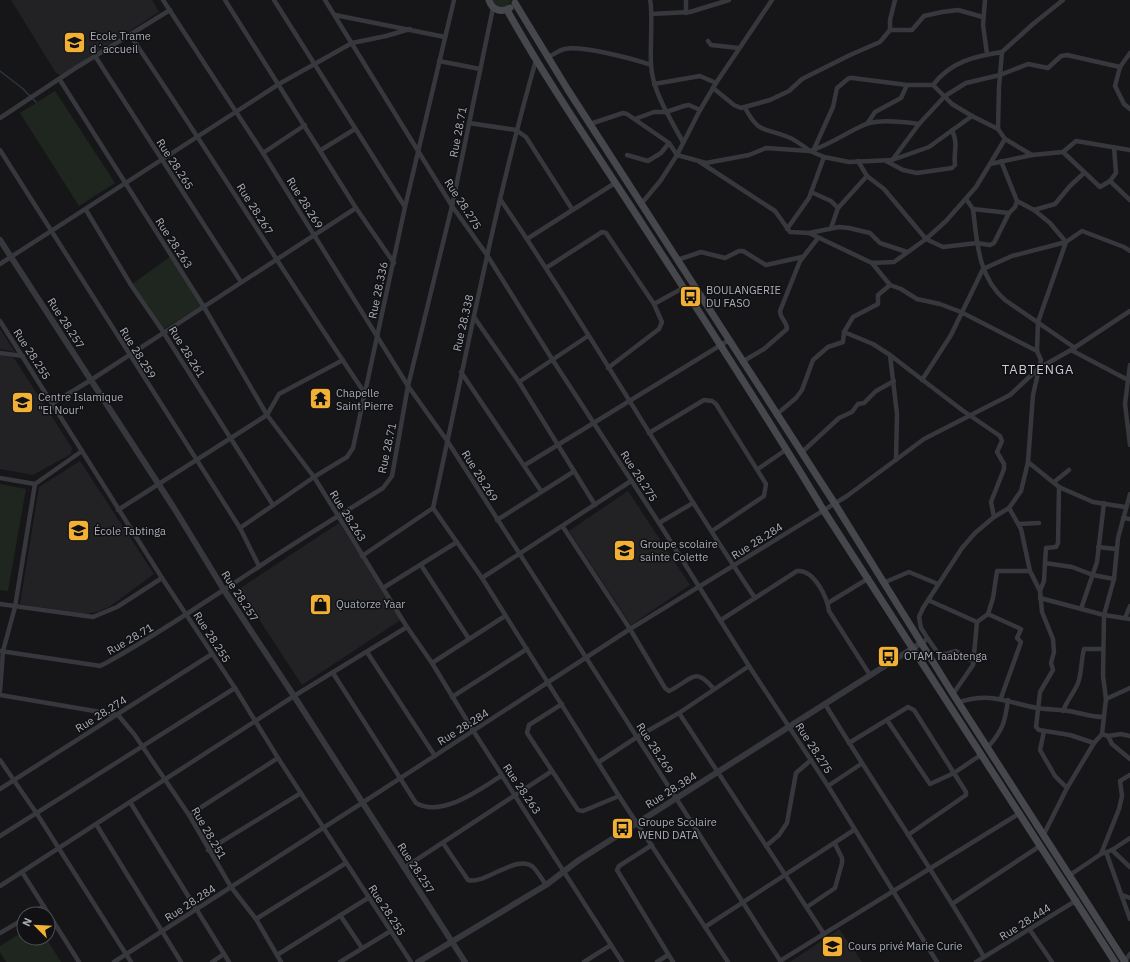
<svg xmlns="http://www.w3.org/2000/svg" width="1130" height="962" viewBox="0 0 1130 962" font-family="'IBM Plex Sans',sans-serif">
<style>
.built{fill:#222225}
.green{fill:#1e261f}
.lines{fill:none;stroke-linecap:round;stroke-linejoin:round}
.stream{stroke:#2c353c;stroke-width:1.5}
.minor{stroke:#37383d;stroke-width:4.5}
.tertiary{stroke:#37383d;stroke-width:6}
.secondary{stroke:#45474d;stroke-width:7}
.labels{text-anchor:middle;stroke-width:3;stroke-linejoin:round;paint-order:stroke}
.poi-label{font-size:11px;fill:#a8adb8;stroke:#111113;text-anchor:start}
.street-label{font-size:11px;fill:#a8adb8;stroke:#111113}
.quarter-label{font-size:13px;letter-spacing:1px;fill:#c9ccd4;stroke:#111113}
</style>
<rect width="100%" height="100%" fill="#161618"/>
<g class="built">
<polygon points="11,0 152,0 159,12 61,75 56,73"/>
<polygon points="0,329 15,352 0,349"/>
<polygon points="0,355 14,358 72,448 71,454 33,475 0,469"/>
<polygon points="80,461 154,574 109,607 97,612 85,614 20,604 39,487"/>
<polygon points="628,491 690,585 631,625 569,531"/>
<polygon points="339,523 402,619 302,685 239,589"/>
<polygon points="839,929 862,962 790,962 838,930"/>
</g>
<g class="green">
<path d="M493,0H511C509,7 503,8 497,6Z"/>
<polygon points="55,91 115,183 79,206 20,113"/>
<polygon points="171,256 201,306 162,330 131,285"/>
<polygon points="0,484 26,489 8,591 0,590"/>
<polygon points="24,931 24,938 46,938 61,962 6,962 0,952 0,946"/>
</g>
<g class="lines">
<polyline class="stream" points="0,71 22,88 36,102"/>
<g class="minor">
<polyline points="163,0 263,153 408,386 448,442 781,962"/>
<polyline points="225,0 356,208 394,263"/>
<polyline points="274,0 405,207"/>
<polyline points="325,0 452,206 487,255 552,359 659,523 749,666 828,786 937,962"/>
<path d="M650,0C653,8 650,51 651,64C652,91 670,118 683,142"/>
<polyline points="985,0 983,25 987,54"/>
<polyline points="686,13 686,0"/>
<polyline points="651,14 690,12 729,0"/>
<polyline points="335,15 445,37"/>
<polyline points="890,30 912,30 924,16 942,12 958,10 983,17"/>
<path d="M130,35C210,153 284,274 364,392"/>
<polyline points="708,41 711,45 739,48"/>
<polyline points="1130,53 1120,67 1115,86 1124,104 1130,109"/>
<polyline points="95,56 241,282"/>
<path d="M548,57C553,55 559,50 565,49C581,45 634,59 651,65"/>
<polyline points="439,61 480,69"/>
<polyline points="60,80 204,307 267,415 314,477 407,627 432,663 474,732 622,962"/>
<polyline points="654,84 700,76 716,83"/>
<path d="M933,85C950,62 975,56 1002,52"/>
<polyline points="713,88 734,105 741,108 770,100 789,91 802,79 850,55 880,42 890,30 890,20 895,0"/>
<path d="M745,108C760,135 764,127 788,137C796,140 803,146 810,151C830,145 847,132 866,124C881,119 905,122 919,124L893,159"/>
<polyline points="0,118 74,69 170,10"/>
<polyline points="635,119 654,112 666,112 684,106 689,105 700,110"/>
<polyline points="469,123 516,130 526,137 572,209"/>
<polyline points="590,124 623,113 627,114 669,143 677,155 706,163 749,155 766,148 810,151 824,157 849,162 892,160 929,147 972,116"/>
<polyline points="867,124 875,112 901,98 907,85"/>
<polyline points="919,124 945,96 966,83 1000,75 1028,64 1048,68 1061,56 1067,55 1120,67"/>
<polyline points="998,129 999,87 1002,52 1033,24 1063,0"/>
<polyline points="814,149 833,107 837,88 849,78 853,78 907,85 933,85 952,104 972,116 998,129 1005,139 1032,155"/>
<polyline points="0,150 240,528 259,566"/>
<polyline points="321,150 355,129"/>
<polyline points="1063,152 1100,187 1110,181 1116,173 1114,147"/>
<polyline points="263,153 305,125"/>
<polyline points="627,155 648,161 661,153 669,143"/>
<polyline points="858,161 867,176 884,189 926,239 946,221 976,187 1005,139"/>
<path d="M886,161L903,170L917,173L952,168L955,165C953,150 959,146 952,130"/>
<polyline points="700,162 775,211 790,232 809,233 872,263 894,262 926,239 943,247 977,243 990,245 994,243 1009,213 1015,207 1017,201 1001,161"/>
<polyline points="990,164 1032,155 1063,152 1076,141 1130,150"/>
<polyline points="1110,181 1130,200"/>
<polyline points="811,192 831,201 838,208"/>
<path d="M500,199C589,329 667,467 755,598"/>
<polyline points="966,199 973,209"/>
<polyline points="1017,201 1034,210 1055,204 1070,186 1084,173"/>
<polyline points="642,203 661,180 677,155 700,110 716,83 772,0"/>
<polyline points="86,210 131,285 162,330 273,505"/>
<path d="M1009,213L973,209C977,242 978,277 1005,300L1075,348"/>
<polyline points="831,228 838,208 867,176"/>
<polyline points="787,229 809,198 824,157"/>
<polyline points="809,233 839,227 849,228 870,233 880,243 907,252"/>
<polyline points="527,239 615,183"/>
<polyline points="677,260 701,252 725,258 739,251 743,251 766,265 802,257"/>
<polyline points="0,264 279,84 352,43 386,36 410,29"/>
<polyline points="546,268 602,232 606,233 654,304 662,322 659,329 608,368"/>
<polyline points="890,285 901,289 917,299 940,304 961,312 1037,351"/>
<polyline points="654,304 683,288"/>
<polyline points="474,317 519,382 595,505"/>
<polyline points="0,321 162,578 235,688 278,758 411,962"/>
<polyline points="844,332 873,344 890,355 897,414 896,460"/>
<polyline points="1071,350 1130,381"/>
<polyline points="0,353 23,356"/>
<polyline points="890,355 962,410 1000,436 1002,441 997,452 1004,464 1004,469 991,502 994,517"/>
<path d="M742,362L764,349L787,329C787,321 780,319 780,311L800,261L818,238"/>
<polyline points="1130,365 1125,404 1130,445"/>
<polyline points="461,372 541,491"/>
<polyline points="922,380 951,335 983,269 1012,256 1066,242 1050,223 1034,210"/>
<polyline points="519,382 588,336"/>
<polyline points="53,403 91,380 356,208"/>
<polyline points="776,415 796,398 802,390 813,360 828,347 843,342 844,332 853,317 878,304 878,295 890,285 872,263"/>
<polyline points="649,433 704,400 712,401 716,404 766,484 764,496 712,531"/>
<polyline points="801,453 839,418 852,412 858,404 864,403 876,391 894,381"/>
<polyline points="1028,462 1059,487 1058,543 1056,547 1046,548 1045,563"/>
<polyline points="525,465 729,340"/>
<polyline points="758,469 787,449"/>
<polyline points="0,478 35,484"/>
<polyline points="1054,482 1069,470"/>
<polyline points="1059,487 1093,502 1125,507"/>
<polyline points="433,508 482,578 619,796 728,962"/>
<polyline points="1009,508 1021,529 1030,571 1040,591 1042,612 1053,639 1054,652 1051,663 1053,670 1040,692 1036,727 1039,730 1070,735 1094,743"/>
<polyline points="118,510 267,415 279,394 343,360"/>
<polyline points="1123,518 1130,519"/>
<polyline points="497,520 573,472"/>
<polyline points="659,523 693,503"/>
<polyline points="1019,524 1039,523"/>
<path d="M563,527L630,629L665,688L669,691C691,681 694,665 713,688"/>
<polyline points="240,528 314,477 347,457 353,448 405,207 454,0"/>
<polyline points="1098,547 1116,549"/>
<path d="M362,556L433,508C466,358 494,207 536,60"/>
<polyline points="421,565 469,639"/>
<polyline points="482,578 631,481"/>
<polyline points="883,583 909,572 938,584"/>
<polyline points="383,588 457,542"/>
<polyline points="1040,591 1044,581 1045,563 1072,567 1093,575 1114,579"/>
<polyline points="1040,598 1104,615 1130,619"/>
<polyline points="928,600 977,622 988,614"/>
<polyline points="828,603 869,578"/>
<polyline points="0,604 93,617 117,607 162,578"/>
<polyline points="1081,609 1097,562 1104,503"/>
<polyline points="1125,618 1130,606"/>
<path d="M721,620L797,571C814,569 827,597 829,611L870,675"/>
<polyline points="928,639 938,653 946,654 956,651 974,662"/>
<polyline points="921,643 928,639 921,628 919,617 923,608 962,548 975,533 994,517 1009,508 1021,491 1028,462 1033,395 1041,360 1037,351 1038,322 1066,242 1082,231 1124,247 1130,251"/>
<path d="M0,651L94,665L100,666L106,663C159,634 209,599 260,566C300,539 342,514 383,488L392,476L408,386L452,206L493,8"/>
<polyline points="367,652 435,756"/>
<polyline points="432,663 505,616"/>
<path d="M333,673L416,803C442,818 480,789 501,776"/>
<polyline points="0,691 3,651 15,607 35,484 82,451"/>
<polyline points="953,694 973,665 977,622"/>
<polyline points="0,695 118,715 134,734 189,815 231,887 256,919 281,962"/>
<polyline points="452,697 527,649"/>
<polyline points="1001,698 1021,642 1017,638 1021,629 988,614 993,598 997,571 1030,571"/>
<polyline points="1106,699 1130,688"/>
<path d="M959,702C993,692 1005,702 1037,708C1049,710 1062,709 1074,712C1084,714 1093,717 1104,717"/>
<polyline points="562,704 529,725 527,733 578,810 583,811 619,796"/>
<path d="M825,704C877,789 934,871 984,957"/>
<path d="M1063,711C1067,700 1074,693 1078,683C1082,672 1081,660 1084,649H1103"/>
<polyline points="679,713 824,934"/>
<polyline points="887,720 930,784 954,773 982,754"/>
<polyline points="1044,731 1040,750 1055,776 1067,788"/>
<polyline points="1102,734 1108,736 1112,744 1130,759"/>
<polyline points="1108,736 1121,734 1130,736"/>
<polyline points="849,743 908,707 914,710 966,792 966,795 908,835"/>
<path d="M988,747C1003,730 1005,722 1008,700"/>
<polyline points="0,760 37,814 131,962"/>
<polyline points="599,762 637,737 679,713 749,666"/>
<polyline points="828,786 861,764"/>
<polyline points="0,789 212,654"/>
<polyline points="130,802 229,962"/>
<polyline points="189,815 278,758"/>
<polyline points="96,824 181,962"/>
<polyline points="1044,834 1067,788 1094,743 1102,734 1106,699 1103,676 1104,615 1114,579 1118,538 1130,494"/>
<polyline points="0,836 235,688"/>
<path d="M443,843L468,880C485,885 517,853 533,867C538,872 542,879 546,885"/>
<polyline points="652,845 619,866 617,870 673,962"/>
<polyline points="766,846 779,835 787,823 796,773 811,760"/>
<polyline points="208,850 301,793"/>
<polyline points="1112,850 1130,867"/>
<polyline points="1106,852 1130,919"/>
<polyline points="1101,854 1119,809 1122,796 1120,781 1130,775"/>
<polyline points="404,868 552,771"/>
<polyline points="22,872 79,962"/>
<polyline points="1070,875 1101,854 1112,850 1130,838"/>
<polyline points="0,886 294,696 407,627"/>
<polyline points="1122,895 1130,898"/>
<polyline points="952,904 1040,846"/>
<polyline points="807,907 835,888 842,863 842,858 835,844"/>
<polyline points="31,914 44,906"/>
<polyline points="340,915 362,948"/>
<polyline points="256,919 346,863"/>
<polyline points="705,927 854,830"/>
<polyline points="1030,930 1052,962"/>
<polyline points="0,933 24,919"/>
<polyline points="277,955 368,898"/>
<polyline points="780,961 1020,813"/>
<polyline points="1125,961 1130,954"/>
<polyline points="114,962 362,803 630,629 847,496 924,439 1010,395 1039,368 1071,350 1130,311"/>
<polyline points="212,962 224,954"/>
<polyline points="340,962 389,932"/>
<polyline points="584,962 611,945"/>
<polyline points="657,962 668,955"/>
<polyline points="976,962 1077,900"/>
</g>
<g class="tertiary">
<polyline points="0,240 174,508 224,590 294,696 465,962"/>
<polyline points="418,962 546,885 579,860 921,643"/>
</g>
<g class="secondary">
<path d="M489,0C492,10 501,13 510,8"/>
<polyline points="515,3 568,90 835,504 953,694 1125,962"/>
<path d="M507,10C544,76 586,138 628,202C694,304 761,406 824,511L1115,962"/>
</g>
</g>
<defs>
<symbol id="school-square" viewBox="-11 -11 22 22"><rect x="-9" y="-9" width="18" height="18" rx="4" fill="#f2b134" stroke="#111113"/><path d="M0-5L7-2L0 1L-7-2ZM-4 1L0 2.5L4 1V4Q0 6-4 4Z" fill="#111"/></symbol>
<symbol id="bus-square" viewBox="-11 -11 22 22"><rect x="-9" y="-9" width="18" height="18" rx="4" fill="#f2b134" stroke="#111113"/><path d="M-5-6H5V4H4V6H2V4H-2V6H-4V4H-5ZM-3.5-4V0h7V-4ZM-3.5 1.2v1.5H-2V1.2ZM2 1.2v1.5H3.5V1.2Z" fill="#111"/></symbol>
<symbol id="temple-square" viewBox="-11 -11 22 22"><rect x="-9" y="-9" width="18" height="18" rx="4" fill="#f2b134" stroke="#111113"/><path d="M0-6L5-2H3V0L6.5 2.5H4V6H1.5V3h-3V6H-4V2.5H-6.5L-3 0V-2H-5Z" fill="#111"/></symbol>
<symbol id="shop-square" viewBox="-11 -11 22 22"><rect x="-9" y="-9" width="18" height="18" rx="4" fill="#f2b134" stroke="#111113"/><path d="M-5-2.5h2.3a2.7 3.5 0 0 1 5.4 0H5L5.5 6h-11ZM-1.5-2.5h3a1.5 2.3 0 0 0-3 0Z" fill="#111"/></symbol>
</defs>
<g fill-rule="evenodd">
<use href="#school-square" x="62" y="30" width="25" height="25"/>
<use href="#bus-square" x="678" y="284" width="25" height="25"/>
<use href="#temple-square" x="308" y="386" width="25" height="25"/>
<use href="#school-square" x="10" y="390" width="25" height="25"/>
<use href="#school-square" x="66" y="518" width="25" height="25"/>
<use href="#school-square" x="612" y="538" width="25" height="25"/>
<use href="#shop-square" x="308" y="592" width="25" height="25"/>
<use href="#bus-square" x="876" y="644" width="25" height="25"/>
<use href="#bus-square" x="610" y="816" width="25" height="25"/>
<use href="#school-square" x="820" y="934" width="25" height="25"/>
</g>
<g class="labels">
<g class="poi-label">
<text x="90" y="40">Ecole Trame<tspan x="90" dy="13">d´accueil</tspan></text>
<text x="706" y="294">BOULANGERIE<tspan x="706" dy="13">DU FASO</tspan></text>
<text x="336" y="397">Chapelle<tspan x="336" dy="13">Saint Pierre</tspan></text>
<text x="38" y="401">Centre Islamique<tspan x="38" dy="13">"El Nour"</tspan></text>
<text x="94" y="535">École Tabtinga</text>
<text x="640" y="548">Groupe scolaire<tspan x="640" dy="13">sainte Colette</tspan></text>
<text x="336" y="608">Quatorze Yaar</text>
<text x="904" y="660">OTAM Taabtenga</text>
<text x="638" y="826">Groupe Scolaire<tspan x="638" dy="13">WEND DATA</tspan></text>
<text x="848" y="950">Cours privé Marie Curie</text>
</g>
<g class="street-label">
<text transform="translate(458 132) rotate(-79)" y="4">Rue 28.71</text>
<text transform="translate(175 164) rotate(57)" y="4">Rue 28.265</text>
<text transform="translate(305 203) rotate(58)" y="4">Rue 28.269</text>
<text transform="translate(463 204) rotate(57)" y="4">Rue 28.275</text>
<text transform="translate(255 209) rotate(58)" y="4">Rue 28.267</text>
<text transform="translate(174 243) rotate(57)" y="4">Rue 28.263</text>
<text transform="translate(378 290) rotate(-78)" y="4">Rue 28.336</text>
<text transform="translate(66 323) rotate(57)" y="4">Rue 28.257</text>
<text transform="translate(463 323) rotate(-77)" y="4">Rue 28.338</text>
<text transform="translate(187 352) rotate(58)" y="4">Rue 28.261</text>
<text transform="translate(138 353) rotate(58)" y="4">Rue 28.259</text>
<text transform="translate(32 354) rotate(57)" y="4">Rue 28.255</text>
<text transform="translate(387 448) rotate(-78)" y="4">Rue 28.71</text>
<text transform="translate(480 476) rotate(58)" y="4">Rue 28.269</text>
<text transform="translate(639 476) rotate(57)" y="4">Rue 28.275</text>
<text transform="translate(348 516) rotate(58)" y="4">Rue 28.263</text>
<text transform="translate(757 541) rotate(-32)" y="4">Rue 28.284</text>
<text transform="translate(240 596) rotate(57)" y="4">Rue 28.257</text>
<text transform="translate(212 637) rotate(57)" y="4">Rue 28.255</text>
<text transform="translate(130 639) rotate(-30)" y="4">Rue 28.71</text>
<text transform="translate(101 714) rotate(-32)" y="4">Rue 28.274</text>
<text transform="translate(463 727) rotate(-32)" y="4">Rue 28.284</text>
<text transform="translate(655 748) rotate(57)" y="4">Rue 28.269</text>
<text transform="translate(814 748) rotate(57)" y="4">Rue 28.275</text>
<text transform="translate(522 789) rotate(56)" y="4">Rue 28.263</text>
<text transform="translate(671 790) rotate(-32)" y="4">Rue 28.384</text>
<text transform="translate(209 833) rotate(60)" y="4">Rue 28.251</text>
<text transform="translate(416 868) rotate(57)" y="4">Rue 28.257</text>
<text transform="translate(190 903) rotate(-33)" y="4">Rue 28.284</text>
<text transform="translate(387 910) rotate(57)" y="4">Rue 28.255</text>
<text transform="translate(1025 922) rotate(-32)" y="4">Rue 28.444</text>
</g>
<g class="quarter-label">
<text x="1038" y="374">TABTENGA</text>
</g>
</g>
<g transform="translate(36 926) rotate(294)"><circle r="19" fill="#111113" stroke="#4d4f55"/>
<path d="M0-3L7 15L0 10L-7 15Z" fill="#f2b134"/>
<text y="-6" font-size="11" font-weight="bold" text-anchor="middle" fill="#a8adb8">N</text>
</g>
</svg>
